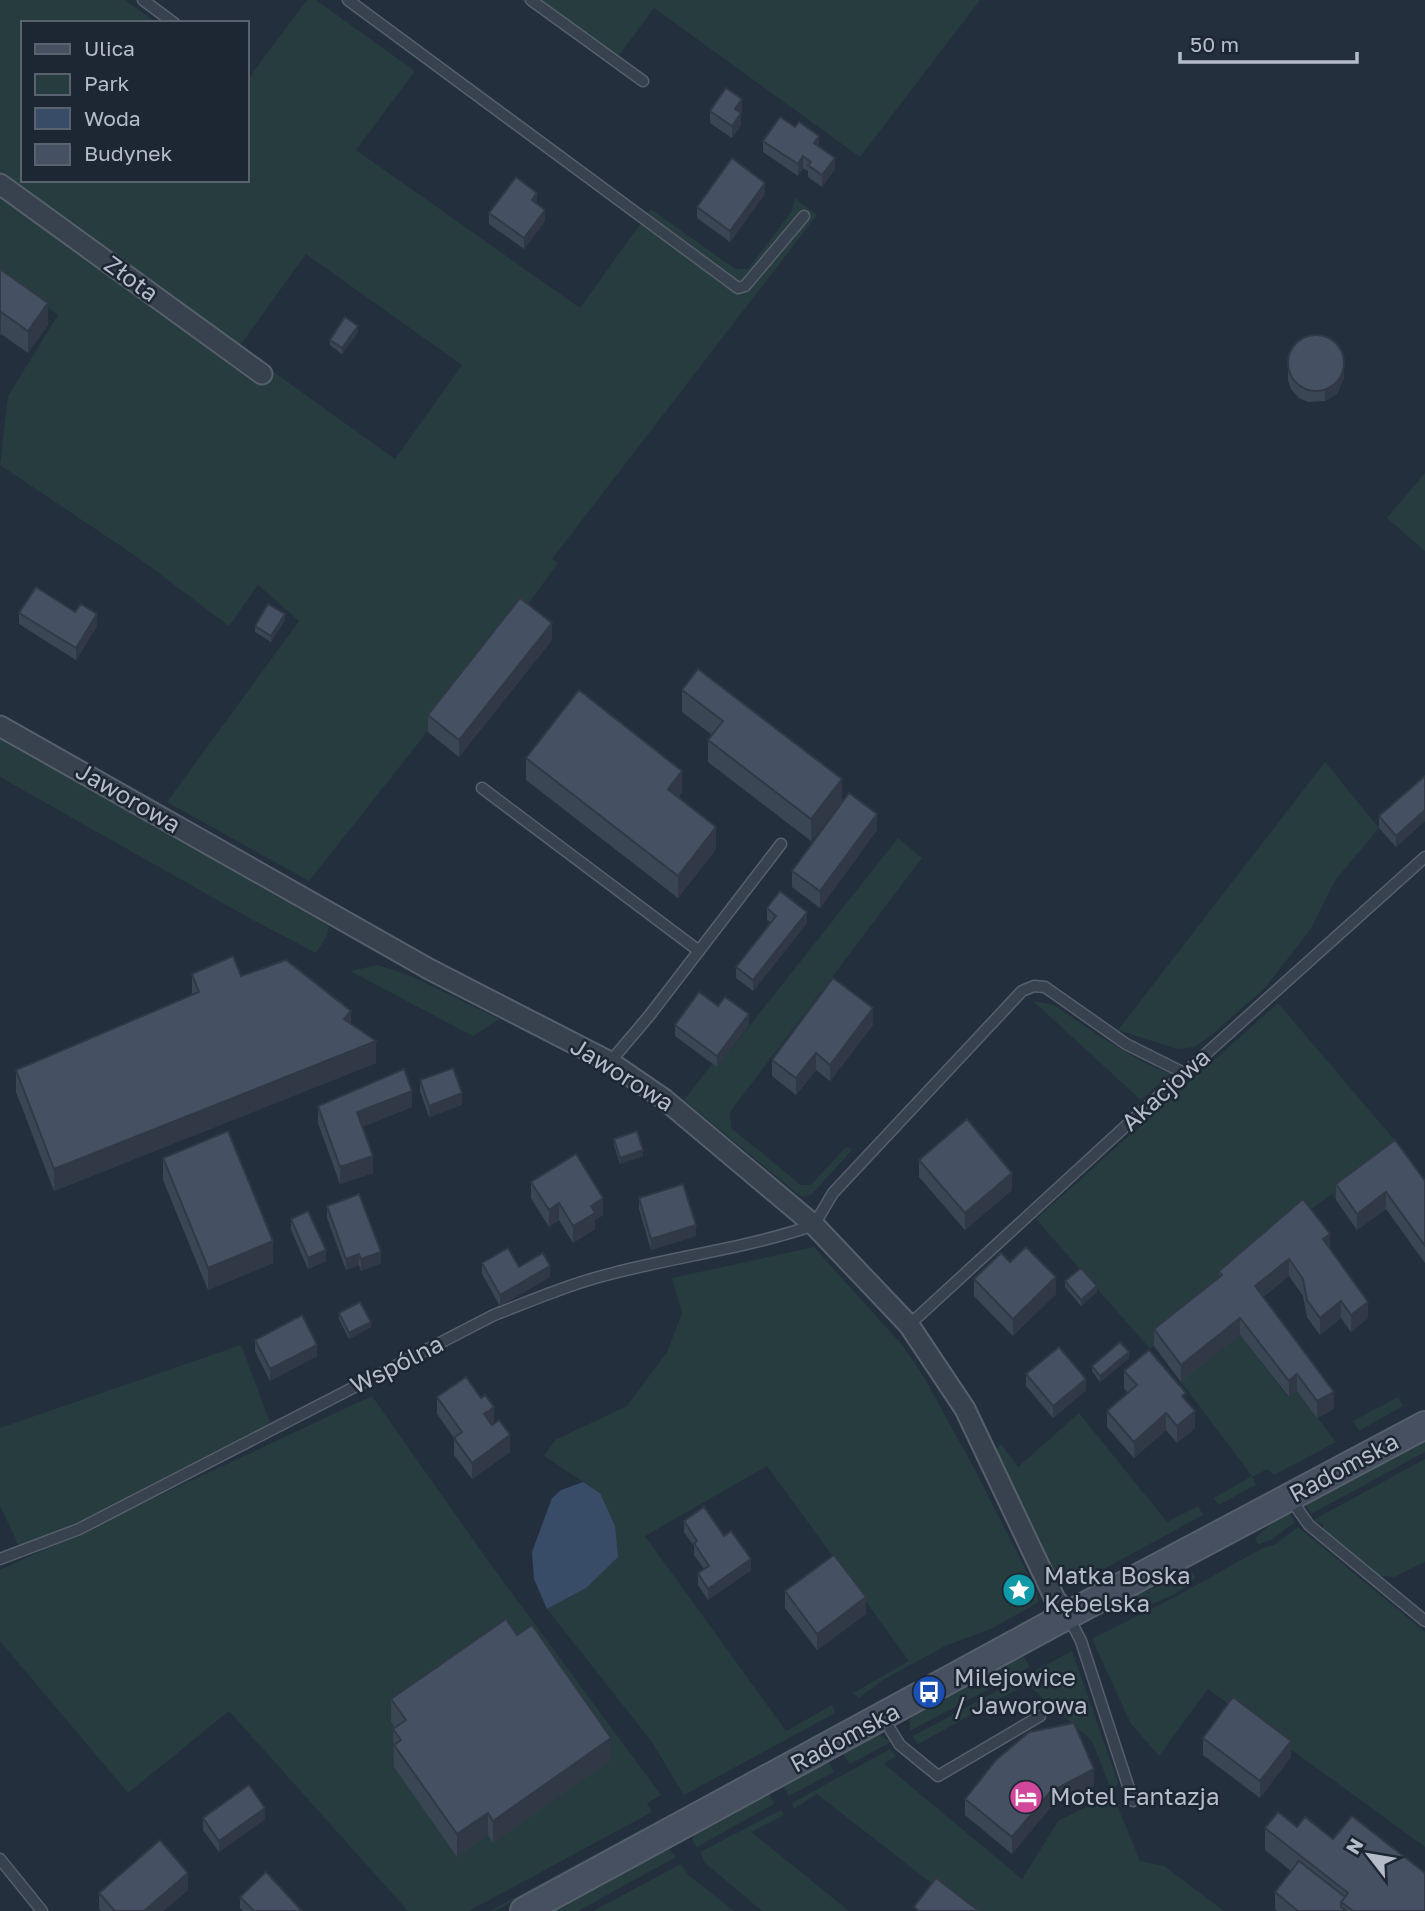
<svg xmlns="http://www.w3.org/2000/svg" width="1425" height="1911" viewBox="0 0 1425 1911" font-family="'Golos Text',sans-serif">
<style>
.green{fill:#263c3f;fill-rule:evenodd}
.water{fill:#394c67}
.lines{fill:none;stroke-linecap:round;stroke-linejoin:round}
.lane-casing{stroke:#565f6c;stroke-width:13}
.street-casing{stroke:#565f6c;stroke-width:23}
.secondary-casing{stroke:#565f6c;stroke-width:30}
.lane{stroke:#38414e;stroke-width:10}
.street{stroke:#38414e;stroke-width:19}
.secondary{stroke:#465061;stroke-width:26}
.wall{fill:#3b4654}
.shaded-wall{fill:#303945}
.building{fill:#455162;stroke:#303945;stroke-width:2}
.labels{text-anchor:middle;stroke-width:5;stroke-linejoin:round;paint-order:stroke}
.street-label{font-size:24px;fill:#b4bcc9;stroke:#1d2633}
.poi-label{font-size:24px;fill:#b4bcc9;stroke:#1d2633;text-anchor:start}
</style>
<rect width="100%" height="100%" fill="#242f3e"/>
<g class="green">
<path d="M0,0H125L157,23H23V180H247V85L253,72L307,0H316L415,71L356,150L580,308L651,209L735,269H748L792,211L795,198L817,215L552,559L558,563L520,615L309,881L167,802L299,621L258,585L229,626L140,559L0,465L8,396L58,315L0,271ZM306,254L462,365L395,459L239,347Z"/>
<polygon points="521,0 980,0 860,157 654,8 611,66"/>
<polygon points="1425,473 1425,551 1387,518"/>
<polygon points="0,737 329,926 327,936 316,953 249,918 0,777"/>
<polygon points="1325,762 1379,828 1334,882 1310,930 1264,989 1209,1037 1194,1047 1177,1049 1118,1030"/>
<polygon points="898,838 922,858 730,1112 731,1128 801,1185 811,1185 846,1147 852,1150 812,1194 805,1197 799,1195 684,1100 712,1064 717,1067"/>
<polygon points="378,965 411,976 499,1019 473,1036 350,971"/>
<polygon points="1033,1001 1054,1005 1107,1041 1143,1062 1170,1074 1141,1100"/>
<polygon points="1278,1003 1403,1150 1425,1180 1425,1198 1395,1157 1336,1200 1332,1194 1303,1215 1150,1349 1036,1219"/>
<polygon points="814,1247 903,1346 924,1377 975,1470 1037,1592 1039,1602 993,1628 945,1646 883,1680 859,1698 853,1693 909,1661 767,1466 645,1536 786,1731 832,1705 835,1713 684,1795 652,1742 547,1609 586,1588 600,1493 544,1456 555,1440 627,1406 667,1352 682,1313 672,1278"/>
<polygon points="1240,1335 1288,1397 1297,1391 1336,1442 1274,1475 1267,1469 1252,1477 1256,1485 1218,1505 1214,1498 1252,1476 1181,1382"/>
<polygon points="241,1345 271,1425 98,1514 19,1546 0,1506 0,1428"/>
<polygon points="372,1396 486,1558 661,1795 647,1803 652,1812 469,1911 408,1911 229,1711 128,1793 0,1641 0,1570"/>
<polygon points="1398,1397 1403,1406 1359,1431 1353,1421"/>
<polygon points="1079,1413 1167,1522 1198,1506 1203,1515 1069,1588 1053,1576 996,1450 1001,1444 1018,1467"/>
<polygon points="1425,1437 1425,1452 1311,1514 1305,1503"/>
<polygon points="1425,1459 1425,1562 1394,1577 1380,1576 1325,1533 1322,1522 1316,1522 1315,1519"/>
<polygon points="1285,1512 1289,1513 1295,1522 1271,1540 1258,1544 1255,1538"/>
<polygon points="1298,1527 1425,1632 1425,1847 1208,1689 1159,1756 1131,1724 1092,1639 1175,1597 1261,1549 1274,1545"/>
<path d="M1192,1572L1195,1577C1181,1597 1146,1605 1124,1614L1118,1613L1112,1605Z"/>
<polygon points="1072,1651 1118,1782 1113,1795 1140,1861 1164,1866 1224,1911 967,1911 817,1794 794,1809 792,1803 890,1749 896,1756 884,1764 1022,1879 1058,1821 1113,1794 1092,1741 1027,1684 918,1744 913,1736"/>
<polygon points="1022,1654 1030,1667 910,1731 910,1720 914,1713"/>
<polygon points="878,1734 891,1742 850,1764 843,1754"/>
<polygon points="828,1761 834,1772 789,1796 783,1786"/>
<polygon points="769,1794 774,1804 697,1847 692,1840 695,1834"/>
<polygon points="781,1810 784,1815 751,1832 849,1911 762,1911 705,1863 700,1852"/>
<polygon points="649,1825 647,1829 496,1911 490,1911"/>
<polygon points="668,1848 676,1857 578,1911 554,1911"/>
<polygon points="681,1864 688,1875 734,1911 593,1911"/>
</g>
<polygon class="water" points="583,1482 600,1493 615,1526 618,1557 586,1588 547,1609 534,1579 532,1552 552,1498 561,1490"/>
<g class="lines">
<defs>
<g id="lane">
<polyline points="143,0 174,23"/>
<polyline points="348,0 738,288 745,286 804,216"/>
<polyline points="531,0 643,81"/>
<polyline points="482,788 699,951"/>
<polyline points="610,1062 649,1016 781,844"/>
<polyline points="909,1325 1129,1123 1425,857"/>
<polyline points="1289,1497 1309,1525 1425,1621"/>
<path d="M0,1559L79,1529L494,1315C533,1300 570,1284 610,1274C678,1256 748,1248 814,1225L833,1193L1022,991L1034,986L1045,987L1126,1044L1184,1073"/>
<polyline points="1068,1616 1081,1641 1133,1801"/>
<polyline points="883,1718 900,1745 938,1776 1040,1716"/>
<polyline points="0,1859 42,1911"/>
</g>
<g id="street">
<polyline points="0,184 262,374"/>
<polyline points="0,726 429,969 610,1062 664,1099 814,1225 909,1325 965,1409 1055,1599 1068,1615"/>
</g>
<polyline id="secondary" points="524,1911 1068,1615 1425,1425"/>
</defs>
<use href="#lane" class="lane-casing"/>
<use href="#street" class="street-casing"/>
<use href="#secondary" class="secondary-casing"/>
<use href="#lane" class="lane"/>
<use href="#street" class="street"/>
<use href="#secondary" class="secondary"/>
</g>
<g class="wall">
<polygon points="710,111 742,111 740,113 741,125 732,138 710,123"/>
<polygon points="763,141 819,146 835,169 822,187 808,177 808,171 803,168 798,176 763,152"/>
<polygon points="765,194 730,242 697,218 697,207"/>
<polygon points="537,204 545,221 524,249 489,224 489,213"/>
<polygon points="0,269 48,325 28,353 1,334 0,335"/>
<polygon points="358,332 342,354 330,345 330,340"/>
<polygon points="1288,368 1344,378 1337,394 1325,401 1308,402 1299,398 1291,389 1288,380"/>
<polygon points="75,612 97,626 76,660 19,624 19,613"/>
<polygon points="285,620 271,642 255,632 255,626"/>
<polygon points="552,640 459,757 428,732 428,715"/>
<polygon points="682,690 842,801 811,841 708,762 708,740 712,735 682,712"/>
<polygon points="526,758 682,793 678,798 716,849 678,898 526,780"/>
<polygon points="1425,776 1425,821 1396,847 1379,828 1379,816"/>
<polygon points="877,830 820,908 792,887 792,871"/>
<polygon points="767,908 807,923 753,991 736,978 736,967 771,923 767,920"/>
<polygon points="192,974 241,976 351,1023 376,1063 54,1191 16,1092 16,1070 192,995"/>
<polygon points="718,1006 749,1025 717,1067 675,1036 675,1025"/>
<polygon points="873,1025 830,1081 816,1070 796,1095 772,1076 772,1060"/>
<polygon points="420,1080 462,1105 429,1117 420,1091"/>
<polygon points="318,1106 412,1107 362,1127 373,1173 340,1184 318,1123"/>
<polygon points="614,1139 643,1156 620,1164 614,1145"/>
<polygon points="163,1158 273,1263 208,1290 163,1180"/>
<polygon points="919,1160 1012,1190 965,1230 919,1177"/>
<polygon points="1425,1181 1425,1263 1386,1209 1357,1230 1336,1200 1336,1184"/>
<polygon points="531,1182 603,1215 595,1220 595,1229 573,1243 559,1220 549,1227 531,1198"/>
<polygon points="639,1198 696,1236 651,1250 639,1209"/>
<polygon points="327,1206 381,1263 361,1271 359,1265 346,1270 327,1218"/>
<polygon points="291,1219 326,1261 308,1269 291,1230"/>
<polygon points="1330,1249 1368,1318 1351,1332 1341,1318 1320,1335 1307,1317 1303,1296 1289,1276 1263,1297 1334,1409 1317,1418 1297,1391 1289,1397 1240,1335 1181,1382 1154,1346 1154,1329 1219,1278 1219,1271"/>
<polygon points="1010,1262 1056,1294 1013,1336 974,1296 974,1279"/>
<polygon points="482,1263 519,1267 550,1277 500,1306 482,1274"/>
<polygon points="1065,1281 1097,1292 1081,1306 1065,1287"/>
<polygon points="339,1313 371,1327 349,1339 339,1319"/>
<polygon points="255,1340 317,1356 270,1381 255,1351"/>
<polygon points="1129,1358 1100,1382 1092,1371 1092,1366"/>
<polygon points="1124,1371 1186,1401 1195,1428 1177,1443 1166,1430 1134,1458 1107,1427 1107,1411 1128,1393 1124,1388"/>
<polygon points="1026,1374 1086,1390 1053,1418 1026,1386"/>
<polygon points="437,1397 494,1424 510,1452 472,1479 454,1455 454,1438 437,1414"/>
<polygon points="684,1521 724,1536 751,1570 708,1600 698,1585 698,1573 704,1569 694,1555 694,1546 684,1532"/>
<polygon points="785,1591 866,1614 817,1650 785,1608"/>
<polygon points="517,1635 611,1760 493,1843 488,1835 457,1857 394,1767 393,1729 395,1728 391,1721 391,1699"/>
<polygon points="1203,1738 1291,1757 1260,1798 1203,1755"/>
<polygon points="1094,1786 1050,1808 1012,1854 965,1815 965,1799"/>
<polygon points="203,1818 265,1819 219,1852 203,1830"/>
<polygon points="1297,1827 1425,1911 1277,1911 1275,1909 1275,1892 1291,1871 1265,1850 1265,1828"/>
<polygon points="188,1890 163,1911 101,1911 99,1909 99,1893"/>
<polygon points="240,1897 302,1911 243,1911 240,1908"/>
</g>
<g class="shaded-wall">
<polygon points="742,99 742,111 735,121 735,109"/>
<polygon points="741,113 741,125 732,138 732,126"/>
<polygon points="819,136 819,148 814,143"/>
<polygon points="803,156 803,168 798,176 798,164"/>
<polygon points="835,158 835,169 822,187 822,175"/>
<polygon points="765,183 765,194 730,242 730,231"/>
<polygon points="537,193 537,204 532,200"/>
<polygon points="545,210 545,221 524,249 524,238"/>
<polygon points="48,303 48,325 28,353 28,331"/>
<polygon points="1,312 1,334 0,335 0,313"/>
<polygon points="358,326 358,332 342,354 342,348"/>
<polygon points="1344,366 1344,378 1337,394 1325,401 1325,390"/>
<polygon points="97,614 97,626 76,660 76,648"/>
<polygon points="285,614 285,620 271,642 271,636"/>
<polygon points="552,623 552,640 459,757 459,740"/>
<polygon points="682,771 682,793 668,811 668,789"/>
<polygon points="842,779 842,801 811,841 811,819"/>
<polygon points="1425,810 1425,821 1396,847 1396,836"/>
<polygon points="877,814 877,830 820,908 820,891"/>
<polygon points="716,827 716,849 678,898 678,876"/>
<polygon points="807,912 807,923 753,991 753,980"/>
<polygon points="873,1008 873,1025 830,1081 830,1065"/>
<polygon points="351,1011 351,1033 344,1019"/>
<polygon points="749,1014 749,1025 717,1067 717,1056"/>
<polygon points="376,1041 376,1063 54,1191 54,1169"/>
<polygon points="816,1053 816,1070 796,1095 796,1078"/>
<polygon points="412,1091 412,1107 357,1129 357,1112"/>
<polygon points="462,1093 462,1105 429,1117 429,1106"/>
<polygon points="643,1150 643,1156 620,1164 620,1158"/>
<polygon points="373,1156 373,1173 340,1184 340,1167"/>
<polygon points="1012,1173 1012,1190 965,1230 965,1213"/>
<polygon points="1386,1192 1386,1209 1357,1230 1357,1214"/>
<polygon points="603,1198 603,1215 595,1220 595,1229 573,1243 573,1226 591,1206"/>
<polygon points="559,1203 559,1220 549,1227 549,1210"/>
<polygon points="696,1225 696,1236 651,1250 651,1239"/>
<polygon points="1330,1234 1330,1251 1323,1239"/>
<polygon points="273,1241 273,1263 208,1290 208,1268"/>
<polygon points="326,1250 326,1261 308,1269 308,1258"/>
<polygon points="381,1252 381,1263 361,1271 361,1259"/>
<polygon points="359,1254 359,1265 346,1270 346,1259"/>
<polygon points="1289,1259 1289,1276 1255,1303 1255,1286"/>
<polygon points="550,1266 550,1277 500,1306 500,1295"/>
<polygon points="1056,1277 1056,1294 1013,1336 1013,1319"/>
<polygon points="1097,1286 1097,1292 1081,1306 1081,1300"/>
<polygon points="1341,1301 1341,1318 1320,1335 1320,1318"/>
<polygon points="1368,1302 1368,1318 1351,1332 1351,1315"/>
<polygon points="1240,1318 1240,1335 1181,1382 1181,1365"/>
<polygon points="371,1322 371,1327 349,1339 349,1333"/>
<polygon points="317,1345 317,1356 270,1381 270,1369"/>
<polygon points="1129,1352 1129,1358 1100,1382 1100,1376"/>
<polygon points="1297,1374 1297,1391 1289,1397 1289,1381"/>
<polygon points="1086,1379 1086,1390 1053,1418 1053,1406"/>
<polygon points="1334,1392 1334,1409 1317,1418 1317,1401"/>
<polygon points="494,1407 494,1424 484,1431 484,1414"/>
<polygon points="1195,1411 1195,1428 1177,1443 1177,1426"/>
<polygon points="1166,1413 1166,1430 1134,1458 1134,1442"/>
<polygon points="510,1435 510,1452 472,1479 472,1463"/>
<polygon points="751,1559 751,1570 708,1600 708,1589"/>
<polygon points="866,1597 866,1614 817,1650 817,1634"/>
<polygon points="611,1738 611,1760 493,1843 493,1821"/>
<polygon points="1291,1741 1291,1757 1260,1798 1260,1781"/>
<polygon points="1094,1769 1094,1786 1050,1808 1012,1854 1012,1837 1050,1792"/>
<polygon points="265,1808 265,1819 219,1852 219,1841"/>
<polygon points="488,1813 488,1835 457,1857 457,1834"/>
<polygon points="188,1873 188,1890 163,1911 144,1911"/>
</g>
<g class="building">
<polygon points="726,88 742,99 735,109 741,113 732,126 710,111"/>
<polygon points="780,117 795,127 799,122 819,136 814,143 835,158 822,175 808,165 811,162 803,156 798,164 763,141"/>
<polygon points="732,158 765,183 730,231 697,207"/>
<polygon points="516,177 537,193 532,200 545,210 524,238 489,213"/>
<polygon points="0,269 48,303 28,331 1,312 0,313"/>
<polygon points="345,317 358,326 342,348 330,340"/>
<circle cx="1316" cy="363" r="28"/>
<polygon points="36,587 75,612 81,604 97,614 76,648 19,613"/>
<polygon points="520,598 552,623 459,740 428,715"/>
<polygon points="268,604 285,614 271,636 255,626"/>
<polygon points="698,669 842,779 811,819 708,740 723,721 682,690"/>
<polygon points="579,690 682,771 668,789 716,827 678,876 526,758"/>
<polygon points="1425,776 1425,810 1396,836 1379,816"/>
<polygon points="849,793 877,814 820,891 792,871"/>
<polygon points="780,891 807,912 753,980 736,967 776,916 767,908"/>
<polygon points="233,956 241,976 286,960 351,1011 344,1019 376,1041 54,1169 16,1070 199,992 192,974"/>
<polygon points="833,978 873,1008 830,1065 816,1053 796,1078 772,1060"/>
<polygon points="699,992 718,1006 725,997 749,1014 717,1056 675,1025"/>
<polygon points="453,1068 462,1093 429,1106 420,1080"/>
<polygon points="404,1069 412,1091 357,1112 373,1156 340,1167 318,1106"/>
<polygon points="967,1119 1012,1173 965,1213 919,1160"/>
<polygon points="228,1131 273,1241 208,1268 163,1158"/>
<polygon points="637,1131 643,1150 620,1158 614,1139"/>
<polygon points="1395,1140 1425,1181 1425,1246 1386,1192 1357,1214 1336,1184"/>
<polygon points="576,1154 603,1198 591,1206 595,1213 573,1226 559,1203 549,1210 531,1182"/>
<polygon points="683,1184 696,1225 651,1239 639,1198"/>
<polygon points="359,1194 381,1252 361,1259 359,1254 346,1259 327,1206"/>
<polygon points="1303,1199 1330,1234 1323,1239 1368,1302 1351,1315 1341,1301 1320,1318 1307,1300 1303,1279 1289,1259 1255,1286 1334,1392 1317,1401 1297,1374 1289,1381 1240,1318 1181,1365 1154,1329 1222,1275 1219,1271"/>
<polygon points="308,1211 326,1250 308,1258 291,1219"/>
<polygon points="1026,1247 1056,1277 1013,1319 974,1279 1001,1253 1010,1262"/>
<polygon points="508,1248 519,1267 543,1253 550,1266 500,1295 482,1263"/>
<polygon points="1081,1268 1097,1286 1081,1300 1065,1281"/>
<polygon points="360,1302 371,1322 349,1333 339,1313"/>
<polygon points="302,1315 317,1345 270,1369 255,1340"/>
<polygon points="1120,1342 1129,1352 1100,1376 1092,1366"/>
<polygon points="1059,1347 1086,1379 1053,1406 1026,1374"/>
<polygon points="1149,1350 1186,1393 1182,1396 1195,1411 1177,1426 1166,1413 1134,1442 1107,1411 1137,1385 1124,1371"/>
<polygon points="466,1377 481,1398 485,1395 494,1407 484,1414 492,1425 499,1420 510,1435 472,1463 454,1438 462,1432 437,1397"/>
<polygon points="704,1507 724,1536 731,1531 751,1559 708,1589 698,1573 709,1566 694,1543 697,1541 684,1521"/>
<polygon points="834,1555 866,1597 817,1634 785,1591"/>
<polygon points="506,1619 517,1635 532,1625 611,1738 493,1821 488,1813 457,1834 394,1745 401,1740 393,1729 406,1720 391,1699"/>
<polygon points="1233,1697 1291,1741 1260,1781 1203,1738"/>
<polygon points="1074,1723 1094,1769 1050,1792 1012,1837 965,1799 996,1760 1029,1732"/>
<polygon points="249,1785 265,1808 219,1841 203,1818"/>
<polygon points="1278,1812 1297,1827 1305,1817 1333,1839 1352,1816 1425,1873 1425,1911 1353,1911 1341,1902 1348,1893 1265,1828"/>
<polygon points="160,1840 188,1873 144,1911 115,1911 99,1893"/>
<polygon points="1299,1861 1345,1897 1341,1902 1341,1907 1346,1911 1298,1911 1275,1892"/>
<polygon points="266,1872 302,1911 254,1911 240,1897"/>
<polygon points="936,1878 979,1911 919,1911 914,1907"/>
</g>
<defs>
<symbol id="sight-disc" viewBox="-11 -11 22 22"><circle r="9.5" fill="#0f9aa8" stroke="#1d2633"/><path d="M0-6L1.8-2.2L6-1.7L2.9 1.2L3.7 5.4L0 3.3L-3.7 5.4L-2.9 1.2L-6-1.7L-1.8-2.2Z" fill="#fff"/></symbol>
<symbol id="bus-disc" viewBox="-11 -11 22 22"><circle r="9.5" fill="#1a4fb4" stroke="#1d2633"/><path d="M-5-6H5V4H4V6H2V4H-2V6H-4V4H-5ZM-3.5-4V0h7V-4ZM-3.5 1.2v1.5H-2V1.2ZM2 1.2v1.5H3.5V1.2Z" fill="#fff"/></symbol>
<symbol id="hotel-disc" viewBox="-11 -11 22 22"><circle r="9.5" fill="#d1479c" stroke="#1d2633"/><path d="M-6-4.5h1.5V1H6V5H4.5V3h-9V5H-6ZM-4 0a1.8 1.8 0 1 1 3.6 0ZM.5 0V-2.5h3Q6-2.5 6 0Z" fill="#fff"/></symbol>
</defs>
<g fill-rule="evenodd">
<use href="#sight-disc" x="1000" y="1571" width="38" height="38"/>
<use href="#bus-disc" x="910" y="1673" width="38" height="38"/>
<use href="#hotel-disc" x="1007" y="1778" width="38" height="38"/>
</g>
<g class="labels">
<g class="street-label">
<text transform="translate(131 279) rotate(36)" y="8">Złota</text>
<text transform="translate(128 798) rotate(30)" y="8">Jaworowa</text>
<text transform="translate(622 1075) rotate(32)" y="8">Jaworowa</text>
<text transform="translate(1166 1090) rotate(-42)" y="8">Akacjowa</text>
<text transform="translate(397 1365) rotate(-27)" y="8">Wspólna</text>
<text transform="translate(1344 1468) rotate(-28)" y="8">Radomska</text>
<text transform="translate(845 1738) rotate(-28)" y="8">Radomska</text>
</g>
<g class="poi-label">
<text x="1044" y="1584">Matka Boska<tspan x="1044" dy="28">Kębelska</tspan></text>
<text x="954" y="1686">Milejowice<tspan x="954" dy="28">/ Jaworowa</tspan></text>
<text x="1050" y="1805">Motel Fantazja</text>
</g>
</g>
<rect x="21" y="21" width="228" height="161" fill="#1d2633" stroke="#59626f" stroke-width="2"/>
<rect x="35" y="44" width="35" height="10" fill="#465061" stroke="#59626f" stroke-width="2"/>
<text x="84" y="56" font-size="21" fill="#b4bcc9">Ulica</text>
<rect x="35" y="74" width="35" height="21" fill="#263c3f" stroke="#59626f" stroke-width="2"/>
<text x="84" y="91" font-size="21" fill="#b4bcc9">Park</text>
<rect x="35" y="108" width="35" height="21" fill="#394c67" stroke="#59626f" stroke-width="2"/>
<text x="84" y="126" font-size="21" fill="#b4bcc9">Woda</text>
<rect x="35" y="144" width="35" height="21" fill="#455162" stroke="#59626f" stroke-width="2"/>
<text x="84" y="161" font-size="21" fill="#b4bcc9">Budynek</text>
<g transform="translate(1369 1855) rotate(301)" stroke="#1d2633" stroke-width="5" paint-order="stroke">
<path d="M0-5L12 26L0 18L-12 26Z" fill="#b4bcc9"/>
<text y="-10" font-size="19" font-weight="bold" text-anchor="middle" fill="#b4bcc9">N</text>
</g>
<path d="M1180 52v10h177v-10" fill="none" stroke="#b4bcc9" stroke-width="3.5"/>
<text x="1190" y="52" font-size="21" fill="#b4bcc9" stroke="#1d2633" stroke-width="5" paint-order="stroke">50 m</text>
</svg>
